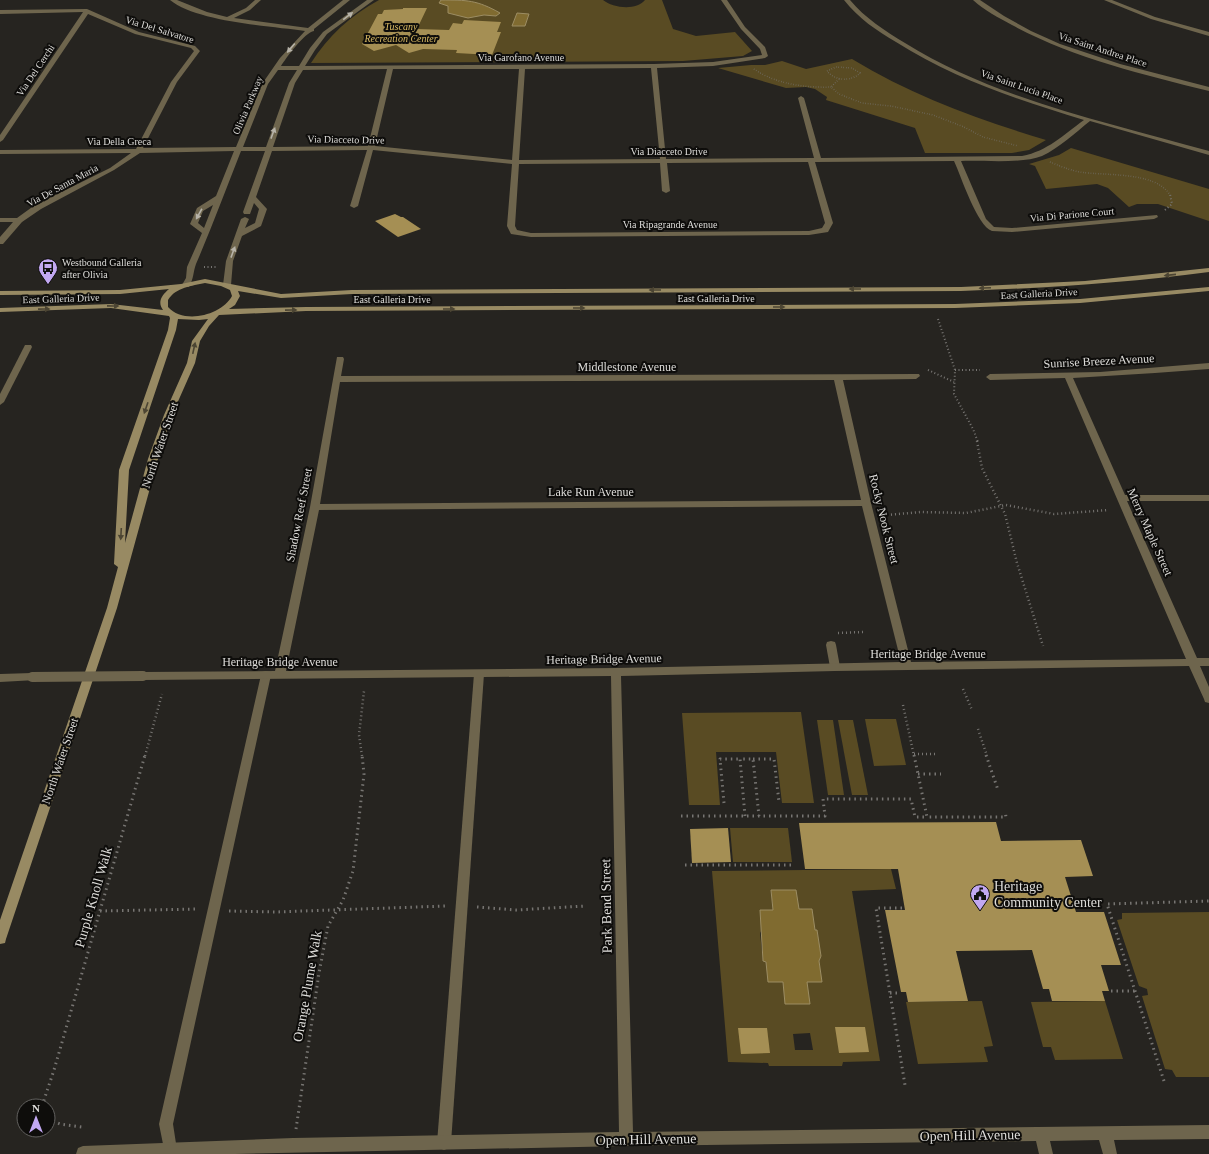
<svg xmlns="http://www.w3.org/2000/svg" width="1209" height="1154" viewBox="0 0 1209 1154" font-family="Georgia,serif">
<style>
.green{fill:#594b23;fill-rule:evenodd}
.water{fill:#806b30;stroke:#9c8d63}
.building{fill:#a58f54}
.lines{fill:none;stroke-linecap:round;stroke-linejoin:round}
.path-far3{stroke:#777572;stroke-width:1.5;stroke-dasharray:0.5 2;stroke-linecap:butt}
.path-far2{stroke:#777572;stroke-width:2;stroke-dasharray:1 2.5;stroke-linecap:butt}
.path-far1{stroke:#777572;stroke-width:2.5;stroke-dasharray:1 3;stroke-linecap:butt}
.path{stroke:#777572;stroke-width:3;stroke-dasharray:1.5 4;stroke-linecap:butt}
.lane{fill:#6e654d;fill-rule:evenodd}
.street{fill:#6e654d;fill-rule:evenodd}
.secondary{fill:#988a63;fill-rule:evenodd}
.street-bridge{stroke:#6e654d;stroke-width:10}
.oneway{fill:#b7b3a9}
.oneway2{fill:#4c4533}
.labels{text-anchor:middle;stroke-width:4;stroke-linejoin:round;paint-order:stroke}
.far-park-label{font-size:10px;font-style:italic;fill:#dcbd66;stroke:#0e0d0b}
.far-street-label{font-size:10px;fill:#deddda;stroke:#0e0d0b}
.far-poi-label{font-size:10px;fill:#deddda;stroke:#0e0d0b;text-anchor:start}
.street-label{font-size:12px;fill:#deddda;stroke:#0e0d0b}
.near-poi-label{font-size:14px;fill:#deddda;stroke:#0e0d0b;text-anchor:start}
.near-street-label{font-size:14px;fill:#deddda;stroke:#0e0d0b}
</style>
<rect width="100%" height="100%" fill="#262420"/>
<g class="green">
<path d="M379,0H603C613,8 636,11 645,0H662L673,29L696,36L735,32L752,51L743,56L683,61L311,63C328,36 351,15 379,0Z"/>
<path d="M852,59C913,96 979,120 1046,140L1029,150L1012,153H925L915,128L826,100L827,97L815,89L806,87L786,88L718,68L751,65H765L782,61L806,69Z"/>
<polygon points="1071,148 1209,189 1209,221 1158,204 1137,204 1129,207 1108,188 1097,184 1046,189 1035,166 1029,164 1059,155"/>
<polygon points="801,712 814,803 782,803 776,752 716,752 720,805 689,805 682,713"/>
<polygon points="865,719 896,719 906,765 874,766"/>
<polygon points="817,720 833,720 844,795 828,795"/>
<polygon points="838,720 853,720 868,795 852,795"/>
<polygon points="730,828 788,828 792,862 733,862"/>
<path d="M891,869L896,889L852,891L880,1061L843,1062L842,1066H769L768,1063L728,1062L712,871ZM771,890L799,909L815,930L817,931L821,956L819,961L821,982H807L763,961L760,933L773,910ZM810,1033L813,1050H795L793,1034Z"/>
<polygon points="1209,912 1209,1077 1176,1077 1172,1070 1165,1069 1142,996 1148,995 1147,989 1139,986 1117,920 1122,919 1122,913"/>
<polygon points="982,1001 993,1046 984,1047 988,1062 918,1064 906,1002"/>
<polygon points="1105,1001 1123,1059 1055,1060 1051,1047 1043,1047 1031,1002"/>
</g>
<g class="water">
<path d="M441,0C467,0 477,0 500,13L496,16L484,15L468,18L448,13V6L439,3Z"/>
<polygon points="517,13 529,14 525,26 512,26"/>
<polygon points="771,890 796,890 799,909 812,909 815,930 817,930 821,956 819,961 822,982 807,982 810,1004 785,1004 783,982 768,982 766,962 763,961 760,910 773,910"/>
</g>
<g class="building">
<polygon points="403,8 427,8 417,29 449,30 453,23 462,24 464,20 501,22 497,32 501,32 492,55 456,53 457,50 423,49 409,53 396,45 374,51 362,44 378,14 382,14 384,10 403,9"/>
<polygon points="395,214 401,217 403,217 421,229 398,237 375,221"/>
<polygon points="996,822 1001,841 1081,840 1093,876 1065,877 1076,912 1104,912 1121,965 1101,965 1109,991 1102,991 1105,1001 1052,1001 1049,989 1043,989 1032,950 956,951 968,1001 908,1002 906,992 901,992 885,910 905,910 898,869 805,869 799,823"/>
<polygon points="728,828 731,862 692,863 690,829"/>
<polygon points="835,1027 865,1027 869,1052 839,1053"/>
<polygon points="738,1028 767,1028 770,1053 741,1054"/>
</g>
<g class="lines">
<g class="path-far3">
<path d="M836,67L852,68L860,73C851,82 835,81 827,71Z"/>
<path d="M754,69C775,84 806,88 831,87"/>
<polyline points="839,79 831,87 839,94 862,103 891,106 933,115 964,127 983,137 1018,146"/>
<path d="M1050,162C1060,166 1069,170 1080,172C1104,176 1156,171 1170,195"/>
</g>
<g class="path-far2">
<polyline points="1165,210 1172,204 1170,194"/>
<polyline points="204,267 217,267"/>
<polyline points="938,319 955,370 954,394 973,429 978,442"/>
<polyline points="928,370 954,382"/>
<polyline points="955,370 980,370"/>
</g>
<g class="path-far1">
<polyline points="977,441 982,468 1005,514 1017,563 1043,646"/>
<polyline points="887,515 921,512 966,513 1006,505 1054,514 1109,510"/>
<polyline points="838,633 863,632"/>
<polyline points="963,689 972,710"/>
<polyline points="903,705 914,756"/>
<polyline points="978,729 987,756"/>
<polyline points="914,754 937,754"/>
<polyline points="145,756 162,694"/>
<polyline points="362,756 359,735 364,691"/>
</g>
<g class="path">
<polyline points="914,755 927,817 1006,817 1005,811"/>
<polyline points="986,755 998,790"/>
<polyline points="753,759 774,759 779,802"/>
<polyline points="918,774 941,774"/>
<polyline points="724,803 720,759 740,759"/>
<polyline points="681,816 825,816 823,799 911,799 915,817 927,817"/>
<polyline points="745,816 740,759 753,759 759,816"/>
<polyline points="685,865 791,865"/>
<polyline points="477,907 516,910 585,906"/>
<polyline points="902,908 876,908 905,1085"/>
<polyline points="100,911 198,909"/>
<polyline points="229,911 275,912 446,906"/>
<polyline points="1111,991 1136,991"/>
<polyline points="890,993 897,993"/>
<polyline points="1164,1081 1107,904 1209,901"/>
<polyline points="42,1106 54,1070 145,755"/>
<polyline points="48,1119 60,1124 82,1127"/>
<polyline points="296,1129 319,973 328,926 343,900 353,871 364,774 362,755"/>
</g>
<g class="lane">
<polygon points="831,641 835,642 836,645 840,667 839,670 831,670 830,667 826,645 827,642"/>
<polygon points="479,670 483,671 484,674 451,1143 449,1148 444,1150 439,1148 437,1143 474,674 475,671"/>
<polygon points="266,671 270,672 271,675 173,1124 177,1150 175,1154 165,1154 159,1124 261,675 262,672"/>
</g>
<g class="street">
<path d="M170,0H177L207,12L227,17L246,8L255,0H261L250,10L234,18L308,28L343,0H350L314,29V31C305,32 286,58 281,66H299L310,48L323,32L367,0H374L327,34L315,50L305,66L654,64L713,62L762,55L760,49L741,29L721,0H727L745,27L765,47L768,56L765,58L713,66L657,68L666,159L814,158L798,98L801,96L804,98L821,158L1022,156C1048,151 1063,135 1084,120C1019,100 954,79 896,42C877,31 858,18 844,0H850C865,18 885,31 905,43C992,98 1110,123 1209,151V155L1090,121C1075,133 1059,148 1042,156C1022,164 983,160 961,161L986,219L994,227L1012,228L1157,215L1158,217L1154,219L1012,232L992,231C977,226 961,176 954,161L815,162L833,223L828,232L809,235L531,237L511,234L507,226L512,164L373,150L358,206L354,208L350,206L367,150L272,151L256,197L267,209L261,226L242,236L233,261L231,285L227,287L223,285L226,261L241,219L245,217L249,219L245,228L255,223L259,209L254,203L250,214H244L243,212L265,151H241C226,189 212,227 196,264C193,272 194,278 189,287H186L182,285L186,278L187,267L202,233L190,224L197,208L216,196L234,151L140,153L114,170L41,209L22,222L3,244H0V237L13,222H0V218H17L35,205L110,168L131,153L0,154V150L136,149L171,82L194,51L191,48L135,34L88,14L3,140L0,142V135L83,12L0,14V10L87,9L139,32L195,46L200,51L177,82L143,148L236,147L262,84L280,58L305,31C270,26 197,22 170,0ZM651,68L660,159L519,160L525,69ZM387,69L368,146L273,147L295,83L303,70ZM393,69H519L512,160L375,146ZM278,70H297L289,83L266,147H243L268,84ZM808,162L825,223L822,228L809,231L531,233L517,230L515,226L519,164L660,163L662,191L666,193L670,191L667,163ZM213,205L204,228L198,223L203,211Z"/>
<path d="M973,0H980L1004,16L1031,31L1060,44L1120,64L1209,87V91C1142,74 1073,58 1012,25C999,18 984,10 973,0Z"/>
<polygon points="1104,0 1112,0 1155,17 1209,32 1209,36 1151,19"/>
<polygon points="25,345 31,345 32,347 4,402 0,405 0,394"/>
<path d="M337,357H343L344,359L341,376L919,374L920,376L916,379L843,380L871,503L911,662L1186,659L1065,378L990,380L986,377L990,374L1100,372L1209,363V369L1155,373L1073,378L1125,495H1209V501H1127L1197,658H1209V666H1200L1209,687V703L1205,702L1204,699L1189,666L835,671L621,676L633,1132L1209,1125V1139L1114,1140L1117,1154H1103L1099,1140L1050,1141L1053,1154H1039L1036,1141L626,1146L235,1154H76L78,1148L83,1146L293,1138L619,1132L611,676L143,680L139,679L138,676L139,673L143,672L275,671L310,507ZM834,380L861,500L320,504L340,382ZM862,506L901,662L616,668L286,671L319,510Z"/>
<polygon points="32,673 36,674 37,677 36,680 0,682 0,674"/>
</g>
<path class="secondary" d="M1209,268V272C1127,283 1044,288 961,291L352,294L281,298L238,291L240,296L235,305L229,309L306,307L955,304L1080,299L1209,287V291L1080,303L955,308L306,311L219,315L209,326L200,341L195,363L172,415L158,459L117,608L6,939L5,943L0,944V920L107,608L118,567L114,564L119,470L168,330L170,318L169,316L111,308L0,312V308L111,304L163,310C157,302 162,295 169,289L120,294L0,295V291L120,290L181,284L205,279L281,294L352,290L961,287L1085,281ZM205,283L221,286L230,290L232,296C222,315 184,325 168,307V300C176,287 192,286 205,283ZM178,319L199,320L208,319L192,341L187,363L164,415L148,459L125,543L129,470L176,330Z"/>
<polyline class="street-bridge" points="32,677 143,676"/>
</g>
<defs><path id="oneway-solid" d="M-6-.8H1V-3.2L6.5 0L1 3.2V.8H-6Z"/></defs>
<g class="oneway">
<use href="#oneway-solid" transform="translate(348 16) rotate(-37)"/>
<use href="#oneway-solid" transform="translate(291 48) rotate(130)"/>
<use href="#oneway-solid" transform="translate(273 133) rotate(-70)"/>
<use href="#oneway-solid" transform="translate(199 214) rotate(119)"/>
<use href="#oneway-solid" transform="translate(233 252) rotate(-70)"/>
</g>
<g class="oneway2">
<use href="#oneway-solid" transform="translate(1170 275) rotate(174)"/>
<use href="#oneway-solid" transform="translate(985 288) rotate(178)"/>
<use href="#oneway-solid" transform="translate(855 289) rotate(180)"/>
<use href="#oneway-solid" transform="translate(655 290) rotate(180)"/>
<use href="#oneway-solid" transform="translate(113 306) rotate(1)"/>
<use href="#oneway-solid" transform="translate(779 307)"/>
<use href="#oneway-solid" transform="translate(579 308)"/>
<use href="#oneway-solid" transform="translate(44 309) rotate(-1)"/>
<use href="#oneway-solid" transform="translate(449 309)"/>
<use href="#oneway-solid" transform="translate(291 310) rotate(-1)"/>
<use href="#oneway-solid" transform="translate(194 348) rotate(-78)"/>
<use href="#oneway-solid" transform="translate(146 408) rotate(109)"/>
<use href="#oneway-solid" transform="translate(121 534) rotate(93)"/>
</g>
<defs>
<symbol id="bus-pin" viewBox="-11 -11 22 30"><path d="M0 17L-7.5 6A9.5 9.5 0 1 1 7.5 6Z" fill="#c2a8f2" stroke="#0e0d0b"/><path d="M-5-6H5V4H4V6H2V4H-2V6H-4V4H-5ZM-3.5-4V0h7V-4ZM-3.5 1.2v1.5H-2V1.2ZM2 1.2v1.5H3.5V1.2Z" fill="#111"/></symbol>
<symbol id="civic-pin" viewBox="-11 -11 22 30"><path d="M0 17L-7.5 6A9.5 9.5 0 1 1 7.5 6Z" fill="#c2a8f2" stroke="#0e0d0b"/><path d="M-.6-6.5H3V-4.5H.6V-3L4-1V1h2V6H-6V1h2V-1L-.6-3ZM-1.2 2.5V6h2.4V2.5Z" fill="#111"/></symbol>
</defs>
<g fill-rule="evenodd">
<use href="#bus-pin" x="37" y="257" width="22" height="30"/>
<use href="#civic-pin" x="969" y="883" width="22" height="30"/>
</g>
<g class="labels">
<g class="far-park-label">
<text x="401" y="30">Tuscany<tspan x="401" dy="12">Recreation Center</tspan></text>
</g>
<g class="far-street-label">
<text transform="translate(160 29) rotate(17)" y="4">Via Del Salvatore</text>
<text transform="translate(1103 49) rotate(18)" y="4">Via Saint Andrea Place</text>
<text x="521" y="61">Via Garofano Avenue</text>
<text transform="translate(35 70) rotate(-56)" y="4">Via Del Cerchi</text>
<text transform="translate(1022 86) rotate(19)" y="4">Via Saint Lucia Place</text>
<text transform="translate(247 105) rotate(-67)" y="4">Olivia Parkway</text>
<text transform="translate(346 139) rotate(1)" y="4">Via Diacceto Drive</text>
<text x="119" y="145">Via Della Greca</text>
<text x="669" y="155">Via Diacceto Drive</text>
<text transform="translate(62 185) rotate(-28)" y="4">Via De Santa Maria</text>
<text transform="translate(1072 214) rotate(-5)" y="4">Via Di Parione Court</text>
<text x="670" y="228">Via Ripagrande Avenue</text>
<text transform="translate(1039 293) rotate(-3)" y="4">East Galleria Drive</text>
<text transform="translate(61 298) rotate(-2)" y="4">East Galleria Drive</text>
<text x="716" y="302">East Galleria Drive</text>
<text x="392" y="303">East Galleria Drive</text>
</g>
<g class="far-poi-label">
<text x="62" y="266">Westbound Galleria<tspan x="62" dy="12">after Olivia</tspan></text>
</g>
<g class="street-label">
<text transform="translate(1099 361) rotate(-3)" y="4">Sunrise Breeze Avenue</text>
<text x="627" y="371">Middlestone Avenue</text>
<text transform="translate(160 445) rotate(-71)" y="4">North Water Street</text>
<text x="591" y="496">Lake Run Avenue</text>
<text transform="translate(299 515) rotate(-79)" y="4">Shadow Reef Street</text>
<text transform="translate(884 519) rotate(76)" y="4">Rocky Nook Street</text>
<text transform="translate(1150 532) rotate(66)" y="4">Merry Maple Street</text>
<text x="928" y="658">Heritage Bridge Avenue</text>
<text transform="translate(604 659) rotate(-1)" y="4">Heritage Bridge Avenue</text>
<text x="280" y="666">Heritage Bridge Avenue</text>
<text transform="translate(60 761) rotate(-71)" y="4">North Water Street</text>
</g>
<g class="near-poi-label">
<text x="994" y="891">Heritage<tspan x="994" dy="16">Community Center</tspan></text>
</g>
<g class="near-street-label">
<text transform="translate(93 897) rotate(-74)" y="5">Purple Knoll Walk</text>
<text transform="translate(606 906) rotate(-91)" y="5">Park Bend Street</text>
<text transform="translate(307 986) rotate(-80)" y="5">Orange Plume Walk</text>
<text transform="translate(970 1135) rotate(-1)" y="5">Open Hill Avenue</text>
<text transform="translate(646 1139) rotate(-1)" y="5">Open Hill Avenue</text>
</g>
</g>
<g transform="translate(36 1118)"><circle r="19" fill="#0e0d0b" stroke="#61605e"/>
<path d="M0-3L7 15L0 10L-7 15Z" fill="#c2a8f2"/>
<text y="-6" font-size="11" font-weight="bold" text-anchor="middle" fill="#deddda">N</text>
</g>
</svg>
